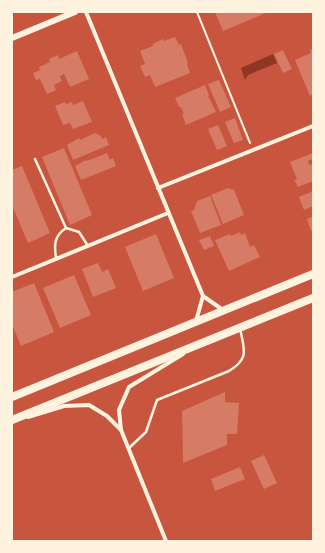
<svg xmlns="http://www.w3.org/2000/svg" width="325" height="553" viewBox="0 0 325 553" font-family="Arial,sans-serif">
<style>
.water{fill:#8f3625}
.building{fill:#d67c66}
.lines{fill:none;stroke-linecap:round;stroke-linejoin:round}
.path{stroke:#fff3e0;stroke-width:2}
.service{stroke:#fff3e0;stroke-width:2.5}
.minor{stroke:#fff3e0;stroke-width:4}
.tertiary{stroke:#fff3e0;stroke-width:6}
.primary{stroke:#fff3e0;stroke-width:8}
</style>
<rect width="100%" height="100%" fill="#c8553d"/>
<polygon class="water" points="273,54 277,63 248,75 245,80 241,68"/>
<g class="building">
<polygon points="215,12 268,12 223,31"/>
<polygon points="175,37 179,45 181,44 188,63 187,64 190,73 155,87 150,75 145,77 140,66 145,64 140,51 153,46 153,44 163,39 164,41"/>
<polygon points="313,49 313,94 310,96 295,60 311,53 310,50"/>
<polygon points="283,50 292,69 283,73 274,54"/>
<polygon points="77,51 89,79 70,87 64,74 60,76 62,81 54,85 56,90 47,94 40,79 36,80 33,73 40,70 39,67 50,62 49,59 58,55 59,59"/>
<polygon points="219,80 231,107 220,112 208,84"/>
<polygon points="205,85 209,95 208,96 216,112 186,125 182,114 184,114 181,107 179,107 175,98"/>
<polygon points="83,101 92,122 73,129 70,123 63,125 55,106 65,102 66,104 72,102 73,105"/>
<polygon points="235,118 243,140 234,143 225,122"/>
<polygon points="218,125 227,146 217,150 208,129"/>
<polygon points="95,133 101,136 102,139 106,137 109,145 73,160 67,145 79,138 80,140"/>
<polygon points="64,148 92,215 70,225 42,157"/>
<polygon points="107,153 110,160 113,158 116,166 81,180 75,166 86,160 87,161"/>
<polygon points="313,153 313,159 308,161 309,165 313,164 313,181 298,187 294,180 297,179 290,162"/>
<polygon points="22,166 50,233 28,243 12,205 12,170"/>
<polygon points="228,188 234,190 244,215 223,224 211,195"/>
<polygon points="313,191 313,206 304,210 299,197"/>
<polygon points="210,196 221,225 200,233 191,211 194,210 197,201"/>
<polygon points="313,216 313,229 311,231 307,219"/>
<polygon points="240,232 241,235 245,233 250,247 254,245 260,257 229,271 215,240 230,234 231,236"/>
<polygon points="156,234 174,278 143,291 125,247"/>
<polygon points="210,236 214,246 204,250 199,240"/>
<polygon points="98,263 102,272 108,269 116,288 93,297 82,269"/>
<polygon points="74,275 91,315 60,328 43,288"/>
<polygon points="34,283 54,332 21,346 12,324 12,292"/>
<polygon points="225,392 225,402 239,403 237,434 227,434 227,445 183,463 182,411"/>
<polygon points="264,455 277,483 264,489 251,461"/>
<polygon points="240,467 245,479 215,491 211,479"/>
</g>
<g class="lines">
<polyline class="path" points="197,12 250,143"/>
<g class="service">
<polyline points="35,159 66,228 79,232 88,246"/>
<path d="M56,258C54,245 54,236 66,228"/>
<path d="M129,448L146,432L157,400L229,371C250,358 244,350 240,328"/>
</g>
<g class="minor">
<polyline points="86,12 203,296 223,310"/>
<polyline points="158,188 313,126"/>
<polyline points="12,277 168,213"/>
<polyline points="196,321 203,296"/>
<polyline points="28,417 64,406 89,405 107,416 121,430"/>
<polyline points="166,541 121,430 119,410 129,387 183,354"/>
</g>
<polyline class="tertiary" points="12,38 75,12"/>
<g class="primary">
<polyline points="12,397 313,274"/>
<polyline points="12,420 313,298"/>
</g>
</g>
<rect width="325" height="553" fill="none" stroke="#fff3e0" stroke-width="26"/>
</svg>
